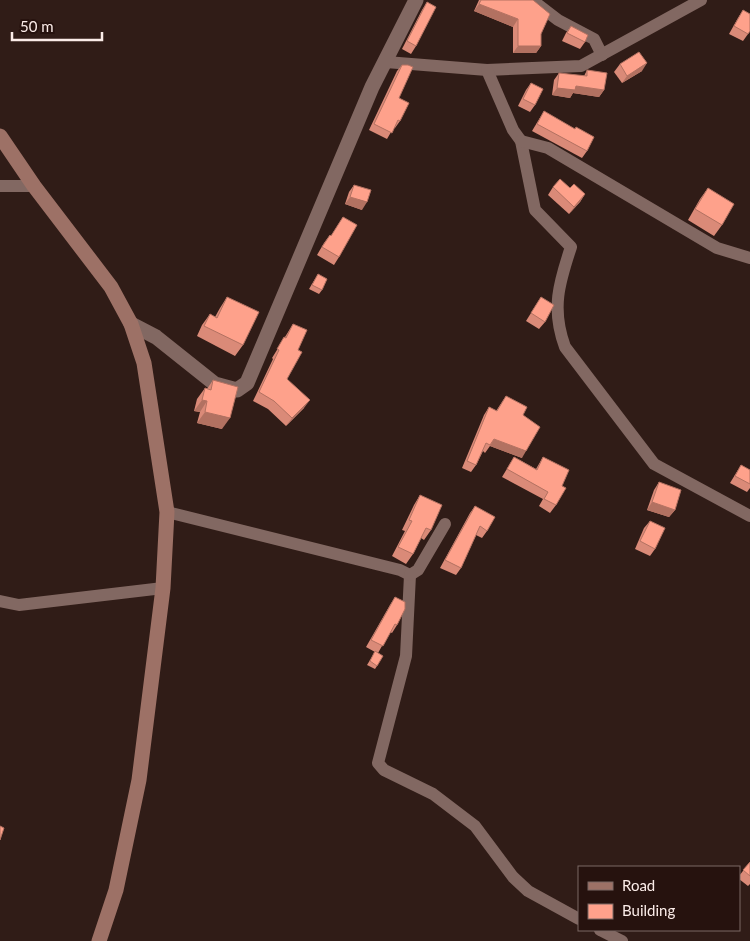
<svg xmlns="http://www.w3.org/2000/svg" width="750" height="941" viewBox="0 0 750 941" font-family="Lato,sans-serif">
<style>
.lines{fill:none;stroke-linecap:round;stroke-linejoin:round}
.minor{stroke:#826862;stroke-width:12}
.tertiary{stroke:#826862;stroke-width:15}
.secondary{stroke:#9d7166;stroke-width:15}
.wall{fill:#da8a78}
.shaded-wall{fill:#b27161}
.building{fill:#fea18b;stroke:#b27161}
</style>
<rect width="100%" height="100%" fill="#301c17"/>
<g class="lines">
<g class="minor">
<polyline points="532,0 558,20 594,39 602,55"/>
<polyline points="386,62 487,70 581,66 701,0"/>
<path d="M487,70L513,130L521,141L535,210L571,247C559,283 551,309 565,347L654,464L750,516"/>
<polyline points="521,141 548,148 717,248 750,258"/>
<polyline points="0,186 34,186"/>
<polyline points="167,512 400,570 410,575"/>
<polyline points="410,575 406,656 378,763 384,770 433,794 475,826 513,877 528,891 579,919"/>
<polyline points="410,575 418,570 445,524"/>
<polyline points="0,601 19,605 163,588"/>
<polyline points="600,930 622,941"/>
</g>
<polyline class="tertiary" points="131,324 156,337 215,384 237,390 247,383 372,87 416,0"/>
<polyline class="secondary" points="0,136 34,186 111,287 131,324 144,363 167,512 163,588 139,780 116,890 99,941"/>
</g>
<g class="wall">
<polygon points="479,0 533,0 541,34 541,46 536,53 513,53 513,27 474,11"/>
<polygon points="427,2 416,46 411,54 402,49 422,10"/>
<polygon points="743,10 748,34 743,41 729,34 738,18"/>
<polygon points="571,26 585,42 580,49 562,41 566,33"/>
<polygon points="620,64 642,71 622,83 614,72"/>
<polygon points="402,65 399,98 400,121 395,128 394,127 387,139 369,130 397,71"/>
<polygon points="587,70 604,90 599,97 573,93 570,98 552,95 554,80 559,73 584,76"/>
<polygon points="531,83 535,105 530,112 518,106 526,90"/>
<polygon points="544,111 587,151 582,158 532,131"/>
<polygon points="354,185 362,210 345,204 349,192"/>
<polygon points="553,187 570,188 585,194 580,202 569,214 548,195"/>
<polygon points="708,188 722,225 714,236 688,220 700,199"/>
<polygon points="343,217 339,257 334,265 317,255 324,243 330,235 331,236"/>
<polygon points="318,274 322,290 319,294 309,289"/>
<polygon points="227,297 243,345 235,356 197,336 202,325 210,314 215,317 220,308"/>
<polygon points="541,297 545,322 539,329 526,321"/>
<polygon points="293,324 298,350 287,379 304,408 286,426 268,409 253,401 273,359 272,358"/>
<polygon points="213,380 222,429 197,423 200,412 194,411 197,399 205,388 207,389"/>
<polygon points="506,396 523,415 522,458 490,446 485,453 483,451 476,465 471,472 462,468 484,415 489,407 496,411"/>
<polygon points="514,457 536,469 543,457 562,486 556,505 550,513 539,506 543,499 502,477"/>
<polygon points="741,465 750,470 750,488 747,492 730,483"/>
<polygon points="659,482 675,510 669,517 647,510 654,490"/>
<polygon points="420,495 431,530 424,540 421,538 413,554 406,564 392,556 405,531 402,530 414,505"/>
<polygon points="475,506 487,531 482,538 476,535 461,568 456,575 440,568 470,513"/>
<polygon points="650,521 655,549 650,556 635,549 644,528"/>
<polygon points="395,597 397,625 392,633 390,632 378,653 377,666 375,669 367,665 375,652 366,647 390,605"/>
<polygon points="750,862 750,884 748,886 739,879 739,876"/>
</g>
<g class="shaded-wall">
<polygon points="479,4 518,19 513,27 474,11"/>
<polygon points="518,46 541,46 536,53 513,53"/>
<polygon points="647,63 642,71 622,83 627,76"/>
<polygon points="576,86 604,90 599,97 573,93 570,98 552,95 557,88"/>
<polygon points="585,194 580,202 569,214 574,207"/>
<polygon points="350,197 367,202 362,210 345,204"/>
<polygon points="202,400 207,401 200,412 194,411"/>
<polygon points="310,400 304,408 286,426 292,418"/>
<polygon points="205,412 230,418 222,429 197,423"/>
<polygon points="494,439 526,451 522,458 490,446"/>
<polygon points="652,502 675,510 669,517 647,510"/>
</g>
<g class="building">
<polygon points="481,0 533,0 550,14 541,34 541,46 518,46 518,19 479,4"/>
<polygon points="427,2 436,7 416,46 407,41"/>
<polygon points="743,10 750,14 750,31 748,34 734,26"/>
<polygon points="571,26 588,35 585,42 567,33"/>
<polygon points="639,52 647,63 627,76 620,64"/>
<polygon points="402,65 408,65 413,67 399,98 409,103 400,121 398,120 392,133 374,124"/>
<polygon points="587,70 607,73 604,90 576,86 575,90 557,88 559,73 587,76"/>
<polygon points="531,83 543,89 535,105 523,99"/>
<polygon points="544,111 575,129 576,127 594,137 587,151 537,124"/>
<polygon points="560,179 570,188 574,184 585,194 574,207 553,187"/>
<polygon points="354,185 371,190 367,202 350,197"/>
<polygon points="708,188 734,204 722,225 695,209"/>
<polygon points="343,217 357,225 339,257 322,247 330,235 331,236"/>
<polygon points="318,274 327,279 322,290 312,285"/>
<polygon points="227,297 259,312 243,345 204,326 210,314 217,318"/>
<polygon points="541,297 554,305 545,322 531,313"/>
<polygon points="293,324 307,330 298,350 302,352 287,379 310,400 292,418 274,401 259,392 279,350 277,349 284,337 286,338"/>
<polygon points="213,380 238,387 230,418 205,412 207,401 202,400 205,388 211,390"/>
<polygon points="506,396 527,407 523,415 540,427 526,451 494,439 490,445 486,443 476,465 467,461 489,407 497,411"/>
<polygon points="514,457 537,470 543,457 569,470 562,486 566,488 556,505 544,499 548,492 507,469"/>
<polygon points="741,465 750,470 750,484 735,476"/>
<polygon points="659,482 681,490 675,510 652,502"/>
<polygon points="420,495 442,505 431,530 426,528 413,554 398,547 412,521 409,520"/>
<polygon points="475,506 495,517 487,531 480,526 461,568 445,560"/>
<polygon points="650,521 665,528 655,549 640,541"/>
<polygon points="395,597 405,602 405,609 397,625 395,624 383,646 371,640"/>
<polygon points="375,651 383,656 377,666 370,661"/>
<polygon points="0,826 4,828 0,840"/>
<polygon points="750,862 750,876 743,870"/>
</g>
<rect x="578" y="866" width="162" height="65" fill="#26120e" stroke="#7b6965"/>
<rect x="588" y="882" width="25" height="8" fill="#9d7166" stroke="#7b6965"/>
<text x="622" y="891" font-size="15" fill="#fbece8">Road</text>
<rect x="588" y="904" width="25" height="15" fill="#fea18b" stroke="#7b6965"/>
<text x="622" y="916" font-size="15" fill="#fbece8">Building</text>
<path d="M12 32v8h90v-8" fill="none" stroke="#fbece8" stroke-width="2.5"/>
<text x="20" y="32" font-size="15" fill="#fbece8" stroke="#26120e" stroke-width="4" paint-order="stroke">50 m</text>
</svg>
